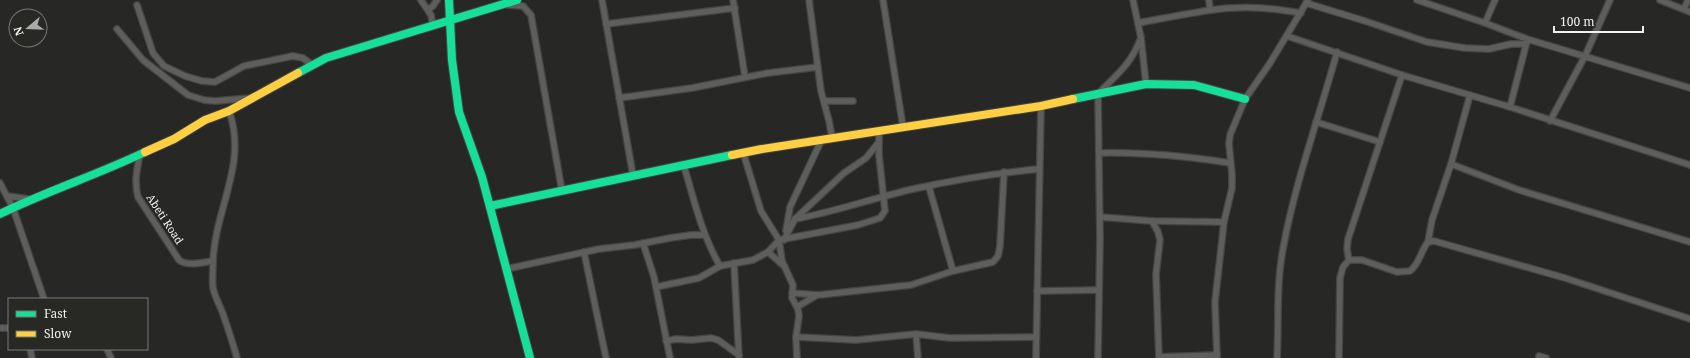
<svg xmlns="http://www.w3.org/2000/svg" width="1690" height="358" viewBox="0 0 1690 358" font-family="'Noto Serif',serif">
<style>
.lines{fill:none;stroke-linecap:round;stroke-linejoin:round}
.street-casing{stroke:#454643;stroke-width:8}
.fast-casing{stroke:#454643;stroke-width:10}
.slow-casing{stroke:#454643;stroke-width:10}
.street{stroke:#5e5e5c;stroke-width:5.5}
.fast{stroke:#16e098;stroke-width:8}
.slow{stroke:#ffcf43;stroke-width:8}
.labels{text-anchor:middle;stroke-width:3;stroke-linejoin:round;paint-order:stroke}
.street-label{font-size:11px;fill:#f0f1ee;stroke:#282924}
</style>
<rect width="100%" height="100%" fill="#272825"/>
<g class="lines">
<defs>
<g id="street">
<polyline points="421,0 431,15 433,26"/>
<polyline points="602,0 633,175"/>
<polyline points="733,0 745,77"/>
<polyline points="809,0 821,91 829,121 832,137"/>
<polyline points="883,0 903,127"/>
<polyline points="1133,0 1141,38 1146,84"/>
<polyline points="1209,0 1210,10"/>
<polyline points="1417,0 1485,23 1527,39 1690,88"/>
<polyline points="1660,0 1690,12"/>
<polyline points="1306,3 1365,21 1427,42 1465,48 1489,49 1511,44 1526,44"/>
<polyline points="137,5 153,53 164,66 185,76 202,81 215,82 244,66 293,56 303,58 312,65"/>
<polyline points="508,5 523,6 531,15 562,191"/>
<polyline points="1684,9 1688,0"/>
<polyline points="428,10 433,6 437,0"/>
<path d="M1138,23C1178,16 1220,5 1261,8C1274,9 1288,11 1301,13"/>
<polyline points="1485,23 1495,0"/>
<polyline points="606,24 735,8"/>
<polyline points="117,29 143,60 188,95 204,100 215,101 251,98"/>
<polyline points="1287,36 1402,75 1510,107 1690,165"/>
<polyline points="619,98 692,88 768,73 818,67"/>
<polyline points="824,101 853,101"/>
<polyline points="1510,107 1527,41"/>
<path d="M229,111C248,163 215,209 213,261C213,270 212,280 213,288C215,297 220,306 223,314C228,329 233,343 237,358"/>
<polyline points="1550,121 1585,56 1610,0"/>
<polyline points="1316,122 1380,142"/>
<polyline points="743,152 761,211 779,240 782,261 793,285 792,298 798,309 799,316 796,337 797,358"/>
<path d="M1099,153C1145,152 1185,156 1230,163"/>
<path d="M140,154C137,169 134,182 138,197L179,260C187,267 204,262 213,261"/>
<polyline points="1451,164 1519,190 1690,242"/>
<path d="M684,166C694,200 702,235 720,266"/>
<polyline points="0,183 13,208 44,299"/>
<polyline points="929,187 953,271"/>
<polyline points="7,196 29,199"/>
<polyline points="1100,217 1152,221 1224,222"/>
<path d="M795,219C835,212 873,198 913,189C954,180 996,173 1039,169"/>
<polyline points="1152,221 1158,232 1160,240 1156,274 1159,358"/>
<polyline points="786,231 790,207 822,139"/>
<polyline points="784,240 795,219 844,173 866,158 879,142"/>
<polyline points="1428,242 1432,220 1451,164 1470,95"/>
<polyline points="643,243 654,277 670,358"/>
<polyline points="584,252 606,358"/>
<polyline points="768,252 785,267"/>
<polyline points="1349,260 1347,249 1348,239 1402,75"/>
<polyline points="734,263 739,358"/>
<polyline points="506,269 599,249 634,245 670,238 691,235 705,235"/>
<polyline points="656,287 699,278 720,266 753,260 768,252 779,240 858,225 880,218 885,211 879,155 879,131"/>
<polyline points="1037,291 1099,290"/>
<polyline points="792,293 818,295 911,285 953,271 993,262 998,256 1000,246 1004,172"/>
<polyline points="797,307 817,295"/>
<polyline points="0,328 9,328"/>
<polyline points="916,334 918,358"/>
<polyline points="796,337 856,340 916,334 950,338 1036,337"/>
<polyline points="666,341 676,339 692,340 711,338 718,340 739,355"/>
<polyline points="30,349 32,358"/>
<polyline points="107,349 111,358"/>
<polyline points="1539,356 1546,358"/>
<polyline points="1159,357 1217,355"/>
<polyline points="1036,358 1041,106"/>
<path d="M1098,358L1100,239L1098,94C1119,72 1129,67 1141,38"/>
<polyline points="1217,358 1215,302 1224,222 1232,188 1232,174 1229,144 1230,135 1245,99 1270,63 1308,0"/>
<path d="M1277,358C1279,322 1276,285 1283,249C1295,182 1319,118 1337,52"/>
<path d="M1339,358L1340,278L1343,267L1349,260H1362L1397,272L1410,271C1420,263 1420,252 1428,242L1434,241L1565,278L1690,319"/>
</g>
<g id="fast">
<polyline points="449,0 452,60 459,112 482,177 530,358"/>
<polyline points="298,73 326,58 517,0"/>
<polyline points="1073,99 1146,84 1194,85 1245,99"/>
<polyline points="490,206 732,155"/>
<path d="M0,214C47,191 97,175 145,152"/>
</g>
<g id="slow">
<polyline points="145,152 174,139 205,120 229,111 298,73"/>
<polyline points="732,155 762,149 1041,106 1073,99"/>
</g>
</defs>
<use href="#street" class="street-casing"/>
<use href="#fast" class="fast-casing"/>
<use href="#slow" class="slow-casing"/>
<use href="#street" class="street"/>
<use href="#fast" class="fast"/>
<use href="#slow" class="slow"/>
</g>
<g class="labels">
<g class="street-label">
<text transform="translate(165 219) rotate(57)" y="4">Abeti Road</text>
</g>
</g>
<rect x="8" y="298" width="140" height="52" fill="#282924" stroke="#787975"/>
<rect x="16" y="311" width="20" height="6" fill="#16e098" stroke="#787975"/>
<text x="44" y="318" font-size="12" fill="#f0f1ee">Fast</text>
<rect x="16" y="331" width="20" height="6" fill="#ffcf43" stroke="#787975"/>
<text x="44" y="338" font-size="12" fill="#f0f1ee">Slow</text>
<g transform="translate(28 28) rotate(251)"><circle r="19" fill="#282924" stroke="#787975"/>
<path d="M0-3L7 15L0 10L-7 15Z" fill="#aaaba8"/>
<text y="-6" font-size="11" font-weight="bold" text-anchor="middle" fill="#f0f1ee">N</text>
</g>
<path d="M1554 26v6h89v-6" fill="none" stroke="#f0f1ee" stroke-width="2"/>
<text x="1560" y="26" font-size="12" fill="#f0f1ee" stroke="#282924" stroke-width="3" paint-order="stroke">100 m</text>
</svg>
